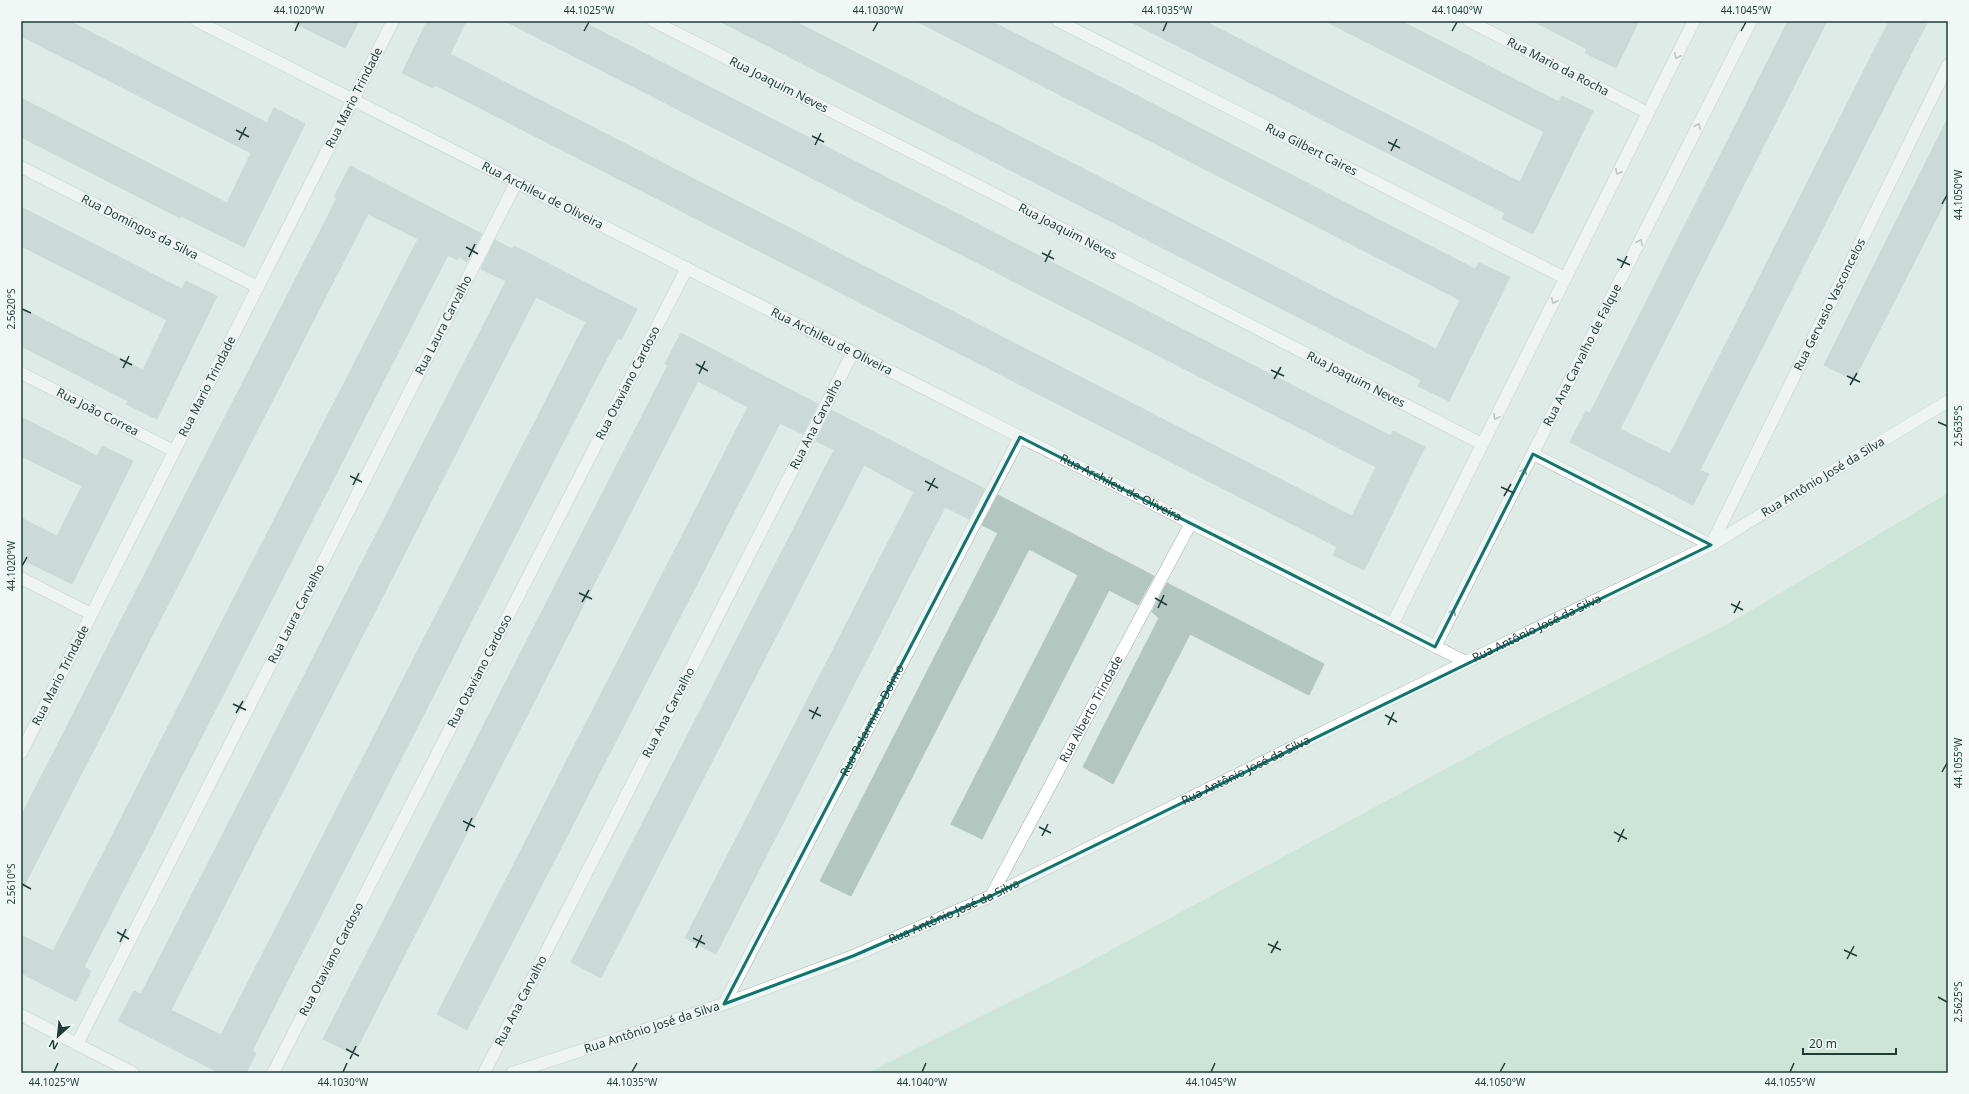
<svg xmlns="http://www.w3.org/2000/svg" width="1969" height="1094" viewBox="0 0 1969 1094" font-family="'Noto Sans',sans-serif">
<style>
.green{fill:#b6dec5}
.building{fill:#b4c6c0;stroke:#b1c5bf;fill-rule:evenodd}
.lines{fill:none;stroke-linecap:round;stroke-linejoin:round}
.minor-casing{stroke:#a2b3af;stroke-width:13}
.tertiary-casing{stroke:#a2b3af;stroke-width:13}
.minor{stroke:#fff;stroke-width:12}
.tertiary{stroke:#fff;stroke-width:12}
.oneway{stroke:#8f9e9b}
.marked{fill:none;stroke:#0f766e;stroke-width:3;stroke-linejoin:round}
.ticks{fill:none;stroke:#1f3c37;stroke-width:1.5}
.labels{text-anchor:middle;stroke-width:4;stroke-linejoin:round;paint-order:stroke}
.street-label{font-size:12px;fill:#1f3c37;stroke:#eff8f4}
.neatline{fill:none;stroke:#1f3c37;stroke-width:1.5}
.ticks-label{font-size:10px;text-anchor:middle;fill:#1f3c37}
</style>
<rect width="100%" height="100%" fill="#dfebe7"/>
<polygon class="green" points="1948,493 1948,1073 867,1073 1078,968 1519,729 1728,624"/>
<g class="building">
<polygon points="21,21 69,21 267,123 274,108 305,124 244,247 181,216 180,218 21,137 21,98 227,203 251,153 21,36"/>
<polygon points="290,21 359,21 345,48"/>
<polygon points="427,21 466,21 450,54 1352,516 1376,467 505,21 581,21 1391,436 1393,431 1425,447 1364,570 1333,555 1337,547 435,85 433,88 402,73"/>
<polygon points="719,21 794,21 1436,349 1460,300 916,21 991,21 1475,269 1479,263 1510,277 1449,401 1418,386 1421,380 1370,354"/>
<polygon points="1129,21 1204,21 1520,182 1544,132 1325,21 1401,21 1559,102 1562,96 1593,111 1533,234 1502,219 1505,213"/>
<polygon points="1533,21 1639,21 1616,68 1585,53 1587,49"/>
<polygon points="1788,21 1827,21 1620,429 1670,454 1889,21 1928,21 1700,470 1709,474 1693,505 1570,442 1586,411 1590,413"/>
<polygon points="1948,118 1948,196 1854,380 1824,365"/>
<polygon points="350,166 482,234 467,262 459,257 457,260 448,255 84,967 91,971 76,1001 21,973 21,935 53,951 418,239 368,214 21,892 21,816 337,198 334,197"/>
<polygon points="21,207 182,289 186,281 217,296 157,419 126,404 128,401 21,346 21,308 143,370 167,320 21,246"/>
<path d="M495,240L512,249L514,246L637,309L621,340L618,338L589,392L339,880L252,1051L256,1053L246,1073H220L118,1021L134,991L141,994L506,281L481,269ZM536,297L586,322L221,1035L171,1010Z"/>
<polygon points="681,333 818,404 803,434 780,423 467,1030 437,1014 748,407 698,381 354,1054 323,1039 668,365 665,364"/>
<polygon points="831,410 985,489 969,519 945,507 716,954 685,938 914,492 864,465 601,978 571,962 834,450 816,441"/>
<polygon points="21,417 97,456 102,446 133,461 72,584 21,559 21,518 57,536 82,486 21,456"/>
<polygon points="998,495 1154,576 1138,605 1109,590 982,839 951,824 1078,575 1029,549 851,896 820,881 998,533 982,525"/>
<polygon points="1167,583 1324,664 1309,695 1190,634 1113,784 1083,767 1159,618 1152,612"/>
</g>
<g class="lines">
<defs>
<g id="minor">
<path id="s1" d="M653,21L1004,199L1482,444"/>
<path id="s2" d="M1058,21L1565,278"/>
<path id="s3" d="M1469,21L1648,113"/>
<path id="s4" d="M21,167L258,287"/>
<path id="s5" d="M21,373L174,451"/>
<path id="s6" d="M1533,454L1711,545L1948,65"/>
<polyline points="21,578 91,614"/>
<path id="s7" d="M21,753L393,21"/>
<path id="s8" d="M991,896L1191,523"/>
<path id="s9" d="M724,1004L1020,437"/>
<polyline points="21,1015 133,1073"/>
<path id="s10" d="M77,1044L516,183"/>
<path id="s11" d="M273,1073L687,268"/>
<path id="s12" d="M484,1073L853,352"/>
<path id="s13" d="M512,1073L724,1004L853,956L991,896L1466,662L1711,545L1948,401"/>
</g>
<g id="tertiary">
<path id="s14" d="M197,21L1466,662"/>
<polyline points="1392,625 1694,21"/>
<path id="s15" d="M1435,647L1751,21"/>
</g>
</defs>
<use href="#minor" class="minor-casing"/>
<use href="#tertiary" class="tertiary-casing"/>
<use href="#minor" class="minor"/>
<use href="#tertiary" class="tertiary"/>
</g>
<defs><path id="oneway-chevron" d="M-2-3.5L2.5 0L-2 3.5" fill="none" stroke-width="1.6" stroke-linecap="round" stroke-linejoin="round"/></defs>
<g class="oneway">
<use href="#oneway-chevron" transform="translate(1677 56) rotate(117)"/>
<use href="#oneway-chevron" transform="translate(1698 126) rotate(-63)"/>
<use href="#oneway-chevron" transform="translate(1618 172) rotate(117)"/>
<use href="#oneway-chevron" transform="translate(1640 242) rotate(-63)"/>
<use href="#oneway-chevron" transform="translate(1554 301) rotate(117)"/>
<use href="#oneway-chevron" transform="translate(1496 417) rotate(117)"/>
<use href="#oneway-chevron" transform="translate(1524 471) rotate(-63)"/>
<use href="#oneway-chevron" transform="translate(1453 612) rotate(-63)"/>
</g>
<path d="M0 0H1969V1094H0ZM1020,437L1435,647L1533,454L1711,545L991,896L853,956L724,1004Z" fill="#dfebe7" fill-opacity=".55" fill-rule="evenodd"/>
<path class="marked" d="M1020,437L1435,647L1533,454L1711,545L991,896L853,956L724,1004Z"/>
<path class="ticks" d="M295,31L299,22M584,31L589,22M873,31L878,22M1163,31L1167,22M1452,31L1457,22M1741,31L1746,22M236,130L249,137M812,136L824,142M239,140L246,127M1388,142L1400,148M815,145L821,133M1391,151L1397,139M1942,204L1947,195M466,247L478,254M1042,253L1054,259M469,257L475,244M1617,259L1630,265M1045,262L1051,250M1621,268L1627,256M22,309L31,313M120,359L132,365M696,364L708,371M123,368L129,356M1271,370L1284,376M699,374L705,361M1847,376L1860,382M1274,379L1281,367M1850,385L1857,373M1938,422L1947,426M350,476L362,482M925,481L938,488M353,485L359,473M1501,487L1514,493M928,491L935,478M1504,496L1511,484M22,566L27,557M579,593L592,599M1155,598L1167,605M582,602L589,590M1731,604L1743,610M1158,608L1164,595M1734,613L1740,601M233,704L246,710M809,710L821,716M236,713L243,701M1385,715L1397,722M812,719L818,707M1388,725L1394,712M1942,772L1947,763M463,821L475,827M1039,827L1051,833M466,831L472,818M1614,832L1627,839M1042,836L1048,824M1618,842L1624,829M22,884L31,889M117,932L129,939M693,938L705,944M120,942L126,929M1268,944L1281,950M696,948L702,935M1844,950L1857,956M1271,953L1278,941M1847,959L1854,946M1938,997L1947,1002M346,1049L359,1056M350,1059L356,1046M54,1072L58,1063M343,1072L347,1063M632,1072L637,1063M922,1072L926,1063M1211,1072L1215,1063M1500,1072L1505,1063M1790,1072L1794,1063"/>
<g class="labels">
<g class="street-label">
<text dy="4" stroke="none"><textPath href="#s3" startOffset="100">Rua Mario da Rocha</textPath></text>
<text dy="4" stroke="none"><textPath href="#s1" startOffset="141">Rua Joaquim Neves</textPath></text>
<text dy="4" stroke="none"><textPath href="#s7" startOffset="735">Rua Mario Trindade</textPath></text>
<text dy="4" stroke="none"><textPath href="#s2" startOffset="284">Rua Gilbert Caires</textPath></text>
<text dy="4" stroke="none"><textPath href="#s14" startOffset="387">Rua Archileu de Oliveira</textPath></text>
<text dy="4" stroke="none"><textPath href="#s4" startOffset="133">Rua Domingos da Silva</textPath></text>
<text dy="4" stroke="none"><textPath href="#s1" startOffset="465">Rua Joaquim Neves</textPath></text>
<text dy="4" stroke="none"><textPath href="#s6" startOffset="468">Rua Gervasio Vasconcelos</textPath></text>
<text dy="4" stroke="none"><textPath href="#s10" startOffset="807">Rua Laura Carvalho</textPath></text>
<text dy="4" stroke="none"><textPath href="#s14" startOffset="711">Rua Archileu de Oliveira</textPath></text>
<text dy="4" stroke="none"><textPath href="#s15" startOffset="327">Rua Ana Carvalho de Falque</textPath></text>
<text dy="4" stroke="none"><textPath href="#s1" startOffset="789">Rua Joaquim Neves</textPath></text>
<text dy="4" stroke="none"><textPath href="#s11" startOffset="776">Rua Otaviano Cardoso</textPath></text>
<text dy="4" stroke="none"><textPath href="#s7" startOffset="411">Rua Mario Trindade</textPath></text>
<text dy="4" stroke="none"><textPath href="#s5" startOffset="86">Rua João Correa</textPath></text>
<text dy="4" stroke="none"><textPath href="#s12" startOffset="729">Rua Ana Carvalho</textPath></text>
<text dy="4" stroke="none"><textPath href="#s13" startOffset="1443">Rua Antônio José da Silva</textPath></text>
<text dy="4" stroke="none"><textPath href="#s14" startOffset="1035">Rua Archileu de Oliveira</textPath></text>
<text dy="4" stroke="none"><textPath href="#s10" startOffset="483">Rua Laura Carvalho</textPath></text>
<text dy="4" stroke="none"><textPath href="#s13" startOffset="1119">Rua Antônio José da Silva</textPath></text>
<text dy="4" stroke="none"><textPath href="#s11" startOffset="452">Rua Otaviano Cardoso</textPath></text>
<text dy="4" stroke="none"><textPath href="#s7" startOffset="87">Rua Mario Trindade</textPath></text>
<text dy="4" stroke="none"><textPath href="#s8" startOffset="212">Rua Alberto Trindade</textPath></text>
<text dy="4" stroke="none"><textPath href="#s12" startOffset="405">Rua Ana Carvalho</textPath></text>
<text dy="4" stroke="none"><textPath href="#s9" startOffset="320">Rua Belarmino Doimo</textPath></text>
<text dy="4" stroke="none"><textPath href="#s13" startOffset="795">Rua Antônio José da Silva</textPath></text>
<text dy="4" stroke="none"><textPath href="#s13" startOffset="471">Rua Antônio José da Silva</textPath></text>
<text dy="4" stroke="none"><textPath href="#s11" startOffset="128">Rua Otaviano Cardoso</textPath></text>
<text dy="4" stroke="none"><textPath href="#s12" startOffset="81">Rua Ana Carvalho</textPath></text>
<text dy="4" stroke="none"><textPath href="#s13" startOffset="147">Rua Antônio José da Silva</textPath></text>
</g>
</g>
<rect width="1969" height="1094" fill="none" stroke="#eff8f4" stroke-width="44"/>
<g transform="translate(58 1036) rotate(207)" stroke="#eff8f4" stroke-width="3" paint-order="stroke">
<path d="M0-3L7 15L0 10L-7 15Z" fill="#1f3c37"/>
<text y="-6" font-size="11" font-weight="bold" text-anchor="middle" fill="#1f3c37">N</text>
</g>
<path d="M1803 1048v6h93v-6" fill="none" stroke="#1f3c37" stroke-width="2"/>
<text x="1809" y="1048" font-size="12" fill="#1f3c37" stroke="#eff8f4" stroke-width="3" paint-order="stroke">20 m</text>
<rect x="22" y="22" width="1925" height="1050" class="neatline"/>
<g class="ticks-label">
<text x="299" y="14">44.1020°W</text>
<text x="589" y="14">44.1025°W</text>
<text x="878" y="14">44.1030°W</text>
<text x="1167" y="14">44.1035°W</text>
<text x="1457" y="14">44.1040°W</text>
<text x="1746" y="14">44.1045°W</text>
<text transform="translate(1958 195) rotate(-90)" y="4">44.1050°W</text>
<text transform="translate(11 309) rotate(-90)" y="4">2.5620°S</text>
<text transform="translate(1958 426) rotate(-90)" y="4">2.5635°S</text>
<text transform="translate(11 566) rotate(-90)" y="4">44.1020°W</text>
<text transform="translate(1958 763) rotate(-90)" y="4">44.1055°W</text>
<text transform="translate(11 884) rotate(-90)" y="4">2.5610°S</text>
<text transform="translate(1958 1002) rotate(-90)" y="4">2.5625°S</text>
<text x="54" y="1086">44.1025°W</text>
<text x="343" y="1086">44.1030°W</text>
<text x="632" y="1086">44.1035°W</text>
<text x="922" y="1086">44.1040°W</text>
<text x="1211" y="1086">44.1045°W</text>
<text x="1500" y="1086">44.1050°W</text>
<text x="1790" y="1086">44.1055°W</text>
</g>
</svg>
